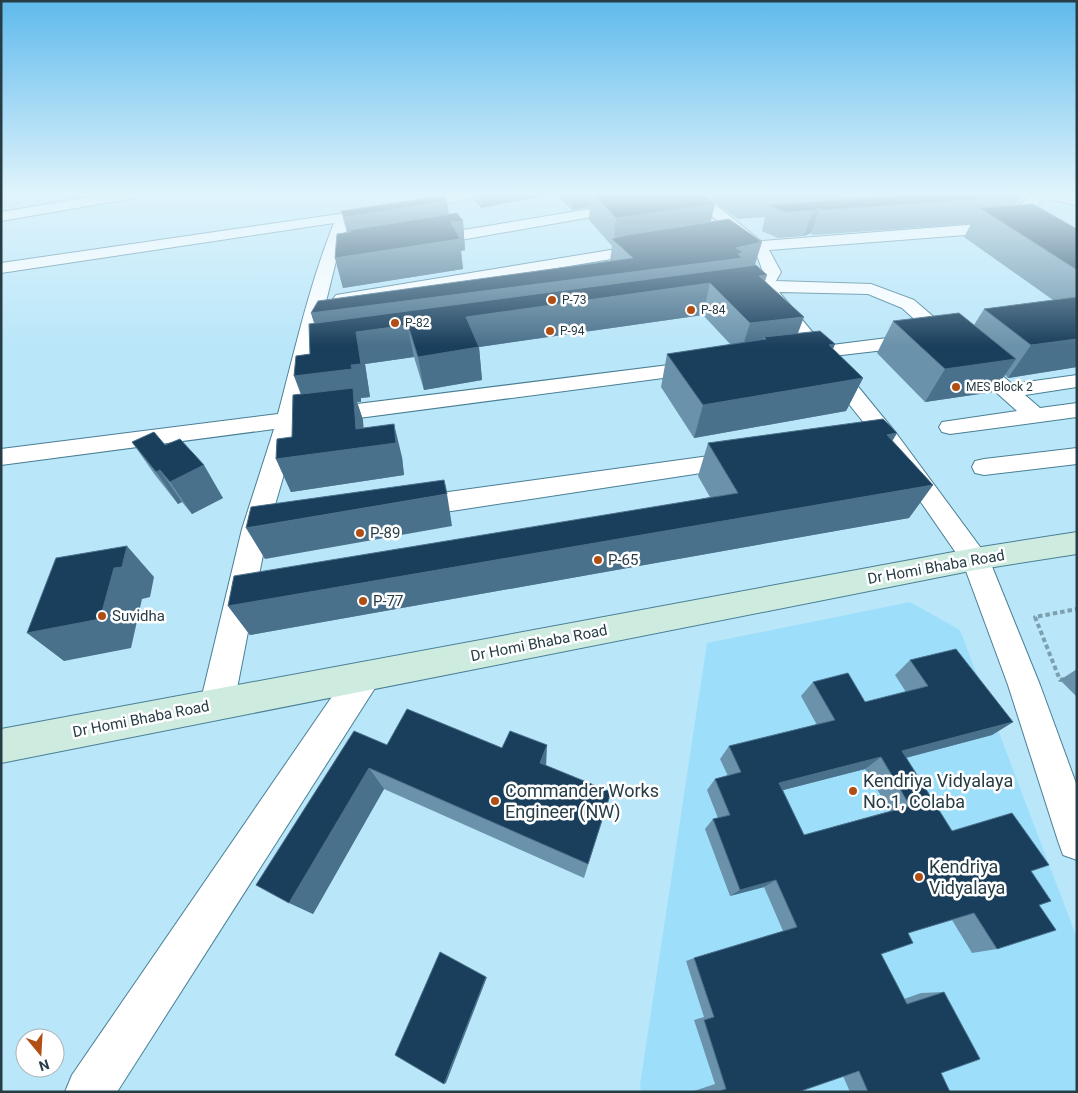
<svg xmlns="http://www.w3.org/2000/svg" width="1078" height="1093" viewBox="0 0 1078 1093" font-family="Roboto,sans-serif">
<style>
.built{fill:#9ddffb}
.lines{fill:none;stroke-linecap:round;stroke-linejoin:round}
.street-casing{stroke:#497f95;stroke-width:2}
.secondary-casing{stroke:#497f95;stroke-width:2}
.path{stroke:#7ca0af;stroke-width:4;stroke-dasharray:4.5 3;stroke-linecap:butt}
.street{fill:#fff;fill-rule:evenodd}
.secondary{fill:#ceebe0;fill-rule:evenodd}
.wall{fill:#6a92aa;fill-rule:evenodd}
.shaded-wall{fill:#4a718b}
.building{fill:#1a3f5c;stroke:#4a718b;fill-rule:evenodd}
.poi-dot{fill:#b04e14;stroke:#fff;stroke-width:2}
.labels{text-anchor:middle;stroke-width:5;stroke-linejoin:round;paint-order:stroke}
.far-poi-label{font-size:12px;fill:#263d46;stroke:#fff;text-anchor:start}
.poi-label{font-size:15px;fill:#263d46;stroke:#fff;text-anchor:start}
.street-label{font-size:15px;fill:#263d46;stroke:#fff}
.near-poi-label{font-size:18px;fill:#263d46;stroke:#fff;text-anchor:start}
</style>
<rect width="100%" height="100%" fill="#b9e6f9"/>
<polygon class="built" points="910,602 960,630 1077,938 1077,1092 641,1092 640,1085 707,643"/>
<g class="lines">
<defs>
<g id="street">
<polygon points="113,193 147,193 140,197 1,221 1,212"/>
<polygon points="454,193 486,193 479,197 409,210 404,209 402,206 404,203"/>
<polygon points="684,193 701,193 761,241 1005,222 1010,224 1013,227 1010,230 1005,232 769,250 781,272 776,281 871,284 914,300 1012,384 1077,375 1077,387 1025,395 1040,408 1077,403 1077,417 950,434 942,432 939,427 942,422 1017,411 902,308 868,294 779,292 824,346 919,334 926,336 929,340 926,344 919,346 833,356 896,433 989,559 1040,685 1077,786 1077,860 1063,855 1058,841 1008,685 963,563 880,443 813,359 796,361 789,359 786,355 789,351 805,348 760,292 734,295 728,294 725,290 728,286 759,282 763,272 758,258 751,249"/>
<path d="M1061,193L1077,197V205L1048,199L1041,200C1036,211 1021,218 1009,215L1007,212C1015,202 1021,209 1031,194Z"/>
<polygon points="626,203 631,204 633,207 631,210 427,246 421,244 419,241 421,238 427,236"/>
<path d="M360,211L365,212L367,215L365,218L350,221L337,257L316,342L347,338L354,340L357,344L354,348L314,355L301,411L701,361L708,363L711,367L708,371L701,373L298,426L268,529L234,704L229,715L217,720L205,715L200,704L242,529L274,429L1,465V449L278,414C295,350 309,285 334,223L1,273V263Z"/>
<polygon points="647,244 653,246 655,249 653,252 342,304 336,303 333,299 336,295 342,294"/>
<polygon points="1077,448 1077,464 984,475 975,473 972,467 975,461 984,459"/>
<polygon points="738,452 747,454 750,460 747,466 412,517 403,514 399,507 403,500 412,497"/>
<polygon points="364,662 375,666 380,677 375,688 117,1092 65,1092 72,1075 353,666"/>
</g>
<polygon id="secondary" points="1077,532 1077,554 975,570 1,763 1,729 975,548"/>
</defs>
<use href="#street" class="street-casing"/>
<use href="#secondary" class="secondary-casing"/>
<polyline class="path" points="1064,679 1060,680 1035,617 1077,609"/>
<use href="#street" class="street"/>
<use href="#secondary" class="secondary"/>
</g>
<g class="wall">
<polygon points="473,193 700,193 711,222 755,265 798,333 835,344 833,349 863,378 846,411 694,438 661,387 667,354 731,345 703,315 479,347 482,380 424,390 414,357 365,364 370,397 361,398 361,402 357,402 363,420 363,428 402,457 404,475 291,492 276,459 292,437 301,394 310,354 314,323 311,313 610,261 612,246 589,220 590,207 572,210 555,194 481,208 474,200"/>
<polygon points="713,193 1016,193 1021,196 1015,206 1077,229 1077,367 1008,378 1005,375 993,392 925,402 877,353 893,321 974,325 984,309 1053,300 964,237 971,224 813,235 811,233 804,236 778,238 762,231 765,217 738,219 711,200"/>
<polygon points="341,211 449,214 463,221 465,250 461,251 463,269 343,288 335,258 347,233"/>
<polygon points="897,433 892,441 933,485 909,518 250,635 228,606 710,497 698,476 708,443"/>
<polygon points="132,442 165,445 223,498 192,514 182,502 178,504 155,475"/>
<path d="M910,660L1013,722L992,735L906,758L952,831L1031,871L1039,905L997,949L972,953L952,920L908,933L881,954L904,999L921,993L944,992L941,1073L950,1092H850L843,1076L798,1092H691L715,1084L694,1020L704,1017L686,961L694,958L783,931L764,887L730,896L705,829L713,819L718,818L707,790L715,779L728,776L720,759L729,746L817,725L801,696L813,682L865,702L906,692L895,675ZM865,769L890,811L804,835L783,790Z"/>
<polygon points="1077,669 1077,697 1060,680"/>
<polygon points="387,745 502,748 611,792 584,878 384,789 313,914 256,885"/>
</g>
<g class="shaded-wall">
<polygon points="480,193 556,193 481,208"/>
<polygon points="572,193 591,193 590,207 572,210"/>
<polygon points="447,201 451,230 350,230 353,246 351,246 344,217"/>
<polygon points="715,204 708,233 614,241 616,218"/>
<polygon points="820,208 811,233 804,236 813,210"/>
<polygon points="463,221 465,250 461,251 463,269 343,288 335,258 451,222"/>
<polygon points="762,242 754,268 710,283 703,315 479,347 482,380 424,390 418,357 408,328 414,357 365,364 370,397 361,398 361,402 357,402 363,420 365,447 394,424 402,457 404,475 291,492 276,459 362,447 306,408 294,376 320,340 311,313 736,248"/>
<polygon points="767,275 757,306 759,276"/>
<polygon points="804,317 792,349 764,337 759,353 740,355 750,323"/>
<polygon points="1077,339 1077,367 1008,378 1031,345"/>
<polygon points="835,344 821,376 829,345"/>
<polygon points="1016,359 993,392 925,402 945,369"/>
<polygon points="863,378 846,411 694,438 703,405"/>
<polygon points="897,433 877,466 887,435"/>
<polygon points="204,465 223,498 192,514 170,482"/>
<polygon points="160,470 182,502 178,504 156,472"/>
<polygon points="933,485 909,518 250,635 228,606"/>
<polygon points="447,494 452,526 265,559 246,528"/>
<polygon points="127,546 154,577 150,597 142,599 131,648 64,661 27,633"/>
<polygon points="1013,722 992,735 886,763 902,751"/>
<polygon points="547,745 546,768 540,763"/>
<polygon points="881,757 865,769 768,794 779,783"/>
<polygon points="369,768 384,789 313,914 289,903"/>
<polygon points="776,880 764,887 730,896 740,890"/>
<polygon points="486,977 487,977 446,1083 444,1084"/>
</g>
<g class="building">
<polygon points="592,193 700,193 715,204 616,218"/>
<polygon points="928,193 1016,193 1021,196 822,210 820,208 813,210 785,212 769,205"/>
<polygon points="443,196 447,201 344,217 341,211"/>
<polygon points="1033,204 1077,229 1077,270 980,208"/>
<polygon points="457,213 463,221 451,222 460,239 335,258 337,234 351,232 350,230"/>
<polygon points="729,219 762,242 736,248 743,252 738,254 742,258 311,313 318,301 633,258 612,239 627,235"/>
<polygon points="756,265 767,275 759,276 804,317 750,323 710,283 466,317 479,347 418,357 408,325 356,332 361,364 351,365 352,369 294,376 296,356 310,354 309,324"/>
<polygon points="1077,297 1077,339 1031,345 984,309"/>
<polygon points="959,313 1016,359 945,369 893,321"/>
<polygon points="820,331 835,344 829,345 863,378 703,405 667,354 766,339 764,337"/>
<polygon points="353,388 356,429 394,424 396,443 276,459 277,439 292,437 293,395"/>
<polygon points="883,419 897,433 887,435 933,485 228,606 234,576 738,493 708,443"/>
<polygon points="154,432 165,445 180,439 204,465 170,482 160,470 156,472 132,442"/>
<polygon points="444,480 447,494 246,528 251,507"/>
<polygon points="127,546 122,567 114,568 100,619 27,633 56,558"/>
<path d="M956,649L1013,722L902,751L952,831L1012,813L1049,865L1031,871L1051,901L1039,905L1056,930L997,949L974,913L908,933L913,943L881,954L907,1004L944,992L980,1059L941,1073L950,1092H868L859,1071L798,1092H716L726,1089L704,1020L714,1017L694,958L797,927L776,880L740,890L713,819L730,815L715,779L741,772L729,746L835,720L813,682L848,673L865,702L928,686L910,660ZM881,757L910,806L804,835L779,783Z"/>
<polygon points="407,709 502,748 510,731 547,745 540,763 611,792 588,864 369,768 289,903 256,885 354,731 387,745"/>
<polygon points="440,952 486,977 444,1084 395,1055"/>
</g>
<linearGradient id="sky" x2="0" y2="1"><stop stop-color="#5fbaec"/><stop offset="0.56" stop-color="#e0f4fc"/><stop offset="1" stop-color="#e0f4fc" stop-opacity="0"/></linearGradient>
<rect width="1078" height="346" fill="url(#sky)"/>
<g class="poi-dot">
<circle cx="552" cy="300" r="5"/>
<circle cx="691" cy="310" r="5"/>
<circle cx="395" cy="323" r="5"/>
<circle cx="550" cy="331" r="5"/>
<circle cx="956" cy="387" r="5"/>
<circle cx="360" cy="533" r="5"/>
<circle cx="598" cy="560" r="5"/>
<circle cx="363" cy="601" r="5"/>
<circle cx="102" cy="616" r="5"/>
<circle cx="853" cy="791" r="5"/>
<circle cx="495" cy="801" r="5"/>
<circle cx="919" cy="877" r="5"/>
</g>
<g class="labels">
<g class="far-poi-label">
<text x="562" y="304">P-73</text>
<text x="701" y="314">P-84</text>
<text x="405" y="327">P-82</text>
<text x="560" y="335">P-94</text>
<text x="966" y="391">MES Block 2</text>
</g>
<g class="poi-label">
<text x="370" y="538">P-89</text>
<text x="608" y="565">P-65</text>
<text x="373" y="606">P-77</text>
<text x="112" y="621">Suvidha</text>
</g>
<g class="street-label">
<text transform="translate(936 567) rotate(-10)" y="5">Dr Homi Bhaba Road</text>
<text transform="translate(539 643) rotate(-11)" y="5">Dr Homi Bhaba Road</text>
<text transform="translate(141 719) rotate(-11)" y="5">Dr Homi Bhaba Road</text>
</g>
<g class="near-poi-label">
<text x="863" y="787">Kendriya Vidyalaya<tspan x="863" dy="21">No.1, Colaba</tspan></text>
<text x="505" y="797">Commander Works<tspan x="505" dy="21">Engineer (NW)</tspan></text>
<text x="929" y="873">Kendriya<tspan x="929" dy="21">Vidyalaya</tspan></text>
</g>
</g>
<rect width="1078" height="1093" fill="none" stroke="#263d46" stroke-width="5"/>
<g transform="translate(40 1053) rotate(162)"><circle r="24" fill="#ffffff" stroke="#a8b1b5"/>
<path d="M0-4L9 19L0 12L-9 19Z" fill="#b04e14"/>
<text y="-8" font-size="14" font-weight="bold" text-anchor="middle" fill="#263d46">N</text>
</g>
</svg>
